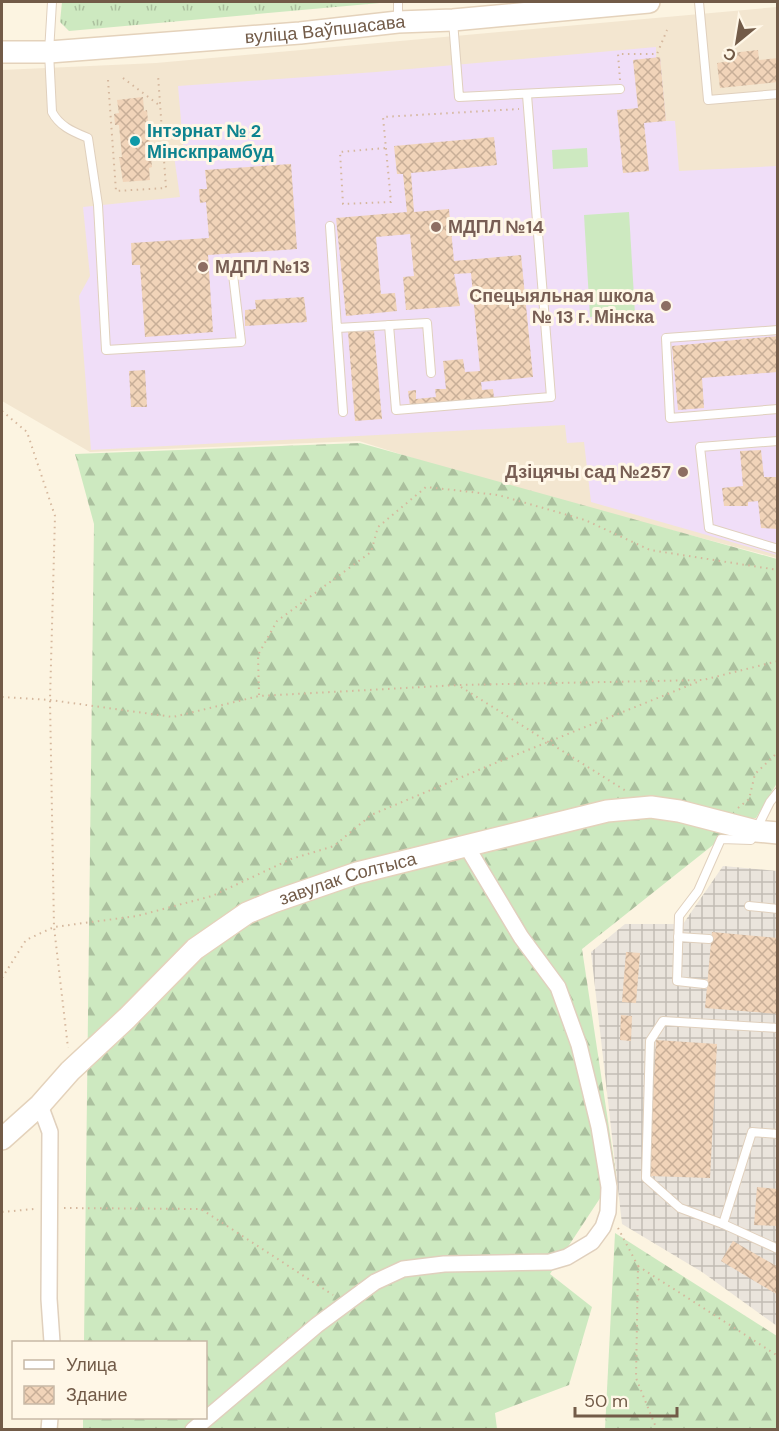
<svg xmlns="http://www.w3.org/2000/svg" width="779" height="1431" viewBox="0 0 779 1431" font-family="'DM Sans',sans-serif">
<style>
.residential{fill:#f3e6d0}
.industrial{fill:url(#industrial-grid)}
.education{fill:#f0def8}
.grass{fill:url(#grass-tufts)}
.forest{fill:url(#forest-firs)}
.pitch{fill:#cde9c0}
.building{fill:url(#building-cross-hatch)}
.lines{fill:none;stroke-linecap:round;stroke-linejoin:round}
.lane-casing{stroke:#e0d0bd;stroke-width:10}
.street-casing{stroke:#e0d0bd;stroke-width:18}
.secondary-casing{stroke:#e4d2bb;stroke-width:24}
.path{stroke:#d5b79d;stroke-width:2;stroke-dasharray:1.5 4.5;stroke-linecap:butt}
.lane{stroke:#fff;stroke-width:8}
.street{stroke:#fff;stroke-width:15}
.secondary{stroke:#fff;stroke-width:21}
.culture-dot{fill:#0f9aa8;stroke:#fff7e7;stroke-width:2}
.education-dot{fill:#8d6e63;stroke:#fff7e7;stroke-width:2}
.labels{text-anchor:middle;stroke-width:6;stroke-linejoin:round;paint-order:stroke}
.street-label{font-size:18px;fill:#725b48;stroke:#fff7e7}
.culture-label{font-size:18px;font-weight:bold;fill:#0d838f;stroke:#fff7e7;text-anchor:start}
.education-label{font-size:18px;font-weight:bold;fill:#785e54;stroke:#fff7e7;text-anchor:start}
</style>
<defs>
<pattern id="industrial-grid" width="8" height="8" patternUnits="userSpaceOnUse" patternTransform="scale(1.5)"><rect width="8" height="8" fill="#eae4dc"/><path d="M0 4h8M4 0v8" fill="none" stroke="#c2bcb4"/></pattern>
<pattern id="grass-tufts" width="24" height="20" patternUnits="userSpaceOnUse" patternTransform="scale(1.5)"><rect width="24" height="20" fill="#cde9c0"/><path d="M3 7l-1-3M5 7V3M7 7l1-3M15 17l-1-3M17 17v-4M19 17l1-3" fill="none" stroke="#abc09e"/></pattern>
<pattern id="forest-firs" width="22" height="20" patternUnits="userSpaceOnUse" patternTransform="scale(1.5)"><rect width="22" height="20" fill="#cde9c0"/><path d="M5 1l3.5 6h-7zM16 11l3.5 6h-7z" fill="#abc09e"/></pattern>
<pattern id="building-cross-hatch" width="8" height="8" patternUnits="userSpaceOnUse" patternTransform="scale(1.5)"><rect width="8" height="8" fill="#f1d4b9"/><path d="M0 0l8 8M0 8l8-8" fill="none" stroke="#c8af98"/></pattern>
</defs>
<rect width="100%" height="100%" fill="#fcf4e1"/>
<polygon class="residential" points="777,7 777,558 485,481 359,441 90,452 2,401 2,70 156,63"/>
<polygon class="industrial" points="723,866 777,871 777,1326 702,1272 622,1224 591,952 625,924 683,924"/>
<polygon class="education" points="656,47 656,58 660,57 666,121 675,121 679,171 777,166 777,555 591,502 584,442 567,443 565,425 91,450 79,296 90,276 83,207 180,197 174,156 184,155 178,86 376,72"/>
<polygon class="grass" points="62,2 380,2 380,3 69,31 60,22"/>
<g class="forest">
<polygon points="360,443 777,559 777,783 756,818 747,818 582,949 616,1174 550,1274 592,1307 569,1385 495,1413 497,1429 83,1429 83,1418 206,1418 206,1342 84,1342 94,524 75,454"/>
<polygon points="615,1233 777,1336 777,1429 605,1429"/>
</g>
<g class="pitch">
<polygon points="587,148 588,167 553,169 552,150"/>
<polygon points="629,212 635,314 590,317 584,215"/>
</g>
<g class="building">
<polygon points="758,50 759,60 778,58 778,82 720,88 717,63 731,61 731,53"/>
<polygon points="660,57 666,121 644,123 649,171 623,173 617,110 638,108 633,60"/>
<polygon points="143,97 144,111 147,110 152,167 149,168 150,180 123,182 119,157 122,157 119,125 115,125 114,114 119,113 117,100"/>
<polygon points="494,137 497,165 411,173 414,212 449,209 454,261 521,255 533,377 481,382 482,390 493,389 494,398 410,406 408,391 416,390 416,399 436,397 435,389 446,389 443,361 463,359 465,372 480,371 471,273 454,274 460,306 406,310 403,277 414,276 410,234 376,237 381,294 395,293 397,311 346,316 336,218 407,212 403,174 397,174 394,146"/>
<polygon points="291,164 297,249 208,255 213,332 145,337 140,265 132,265 131,243 209,238 206,202 200,203 199,189 207,189 205,170"/>
<polygon points="304,297 307,322 245,326 245,310 256,309 255,300"/>
<polygon points="374,331 382,419 355,421 348,332"/>
<polygon points="778,336 778,372 702,378 704,408 678,410 672,346"/>
<polygon points="145,370 147,407 131,407 129,371"/>
<polygon points="761,450 764,477 778,477 778,529 761,528 758,501 748,502 748,506 724,506 722,488 743,486 740,451"/>
<polygon points="712,932 778,938 778,1014 705,1008"/>
<polygon points="626,952 640,953 636,1003 622,1002"/>
<polygon points="621,1015 632,1016 631,1041 620,1040"/>
<polygon points="656,1040 717,1044 710,1178 649,1176"/>
<polygon points="757,1187 778,1189 778,1226 754,1225"/>
<polygon points="733,1241 778,1267 778,1295 721,1261"/>
</g>
<g class="lines">
<defs>
<g id="lane">
<path d="M52,2L49,52L52,112C60,127 74,132 88,138L98,205L106,350L241,342L232,266"/>
<polyline points="398,2 398,21"/>
<polyline points="699,2 708,100 778,94"/>
<polyline points="453,21 459,97 620,89"/>
<polyline points="330,226 337,328 427,323 431,373"/>
<polyline points="389,325 396,410 551,397 527,95"/>
<polyline points="337,328 343,412"/>
<polyline points="778,330 666,338 670,418 778,409"/>
<polyline points="778,441 700,447 709,528 778,549"/>
<polyline points="749,906 778,909"/>
<polyline points="678,937 709,939"/>
<polyline points="704,984 677,981 679,916 698,891 721,839 751,840 770,802 778,792"/>
<polyline points="778,1028 663,1021 650,1041 646,1178 680,1208 723,1224 778,1249"/>
<polyline points="723,1224 752,1132 778,1134"/>
</g>
<g id="street">
<polyline points="40,1105 50,1132 49,1299 52,1342"/>
<polyline points="49,1430 50,1418"/>
<polyline points="193,1430 317,1325 375,1282 403,1269 444,1264 550,1262 567,1257 592,1242 603,1227 608,1212 609,1187 599,1127 579,1045 558,987 521,937 467,847"/>
</g>
<g id="secondary">
<path id="s1" d="M2,52H49L300,33L398,22L453,20L649,2"/>
<path id="s2" d="M2,1139L40,1105L70,1071L127,1018L195,949L247,913L273,902L357,873L607,811L651,807L679,811L756,831L778,833"/>
</g>
</defs>
<use href="#lane" class="lane-casing"/>
<use href="#street" class="street-casing"/>
<use href="#secondary" class="secondary-casing"/>
<g class="path">
<polyline points="123,78 159,105"/>
<polyline points="108,80 116,191 166,188 158,75"/>
<polyline points="620,80 618,54 657,54 667,30"/>
<polyline points="385,148 340,152 343,204 391,202 383,117 519,109"/>
<polyline points="2,411 27,432 55,516 50,700 54,927 68,1048"/>
<polyline points="461,687 626,791"/>
<polyline points="259,695 258,655 277,621 371,552 378,527 426,487 498,495 585,520 650,550 778,570"/>
<polyline points="2,697 50,700 173,717 259,696 459,685 703,680 778,661"/>
<polyline points="738,808 749,799 755,774 778,752"/>
<polyline points="2,978 26,940 54,927 137,916 212,896 291,859 334,846 371,815 493,764 700,681"/>
<polyline points="64,1208 201,1209 333,1295"/>
<polyline points="2,1212 34,1209"/>
<polyline points="618,1228 638,1266 636,1378 657,1430"/>
<polyline points="638,1266 778,1356"/>
</g>
<use href="#lane" class="lane"/>
<use href="#street" class="street"/>
<use href="#secondary" class="secondary"/>
</g>
<circle class="culture-dot" cx="135" cy="141" r="6"/>
<g class="education-dot">
<circle cx="436" cy="227" r="6"/>
<circle cx="203" cy="267" r="6"/>
<circle cx="666" cy="306" r="6"/>
<circle cx="683" cy="472" r="6"/>
</g>
<g class="labels">
<g class="street-label">
<text dy="6" stroke="none"><textPath href="#s1" startOffset="324">вуліца Ваўпшасава</textPath></text>
<text dy="6" stroke="none"><textPath href="#s2" startOffset="441">завулак Солтыса</textPath></text>
</g>
<g class="culture-label">
<text x="147" y="137">Інтэрнат № 2<tspan x="147" dy="21">Мінскпрамбуд</tspan></text>
</g>
<g class="education-label">
<text x="448" y="233">МДПЛ №14</text>
<text x="215" y="273">МДПЛ №13</text>
<text x="654" y="302" text-anchor="end">Спецыяльная школа<tspan x="654" dy="21">№ 13 г. Мінска</tspan></text>
<text x="671" y="478" text-anchor="end">Дзіцячы сад №257</text>
</g>
</g>
<rect width="779" height="1431" fill="none" stroke="#725b48" stroke-width="6"/>
<rect x="12" y="1341" width="195" height="78" fill="#fff7e7" stroke="#c7b9a7" stroke-width="1.5"/>
<rect x="24" y="1360" width="30" height="9" fill="#ffffff" stroke="#c7b9a7" stroke-width="1.5"/>
<text x="66" y="1371" font-size="18" fill="#725b48">Улица</text>
<rect x="24" y="1386" width="30" height="18" fill="url(#building-cross-hatch)" stroke="#c7b9a7" stroke-width="1.5"/>
<text x="66" y="1401" font-size="18" fill="#725b48">Здание</text>
<g transform="translate(737 42) rotate(210)" stroke="#fff7e7" stroke-width="4.5" paint-order="stroke">
<path d="M0-4.5L10 22L0 15L-10 22Z" fill="#725b48"/>
<text y="-9" font-size="16" font-weight="bold" text-anchor="middle" fill="#725b48">С</text>
</g>
<path d="M575 1407v9h102v-9" fill="none" stroke="#725b48" stroke-width="3"/>
<text x="584" y="1407" font-size="18" fill="#725b48" stroke="#fff7e7" stroke-width="4.5" paint-order="stroke">50 m</text>
</svg>
